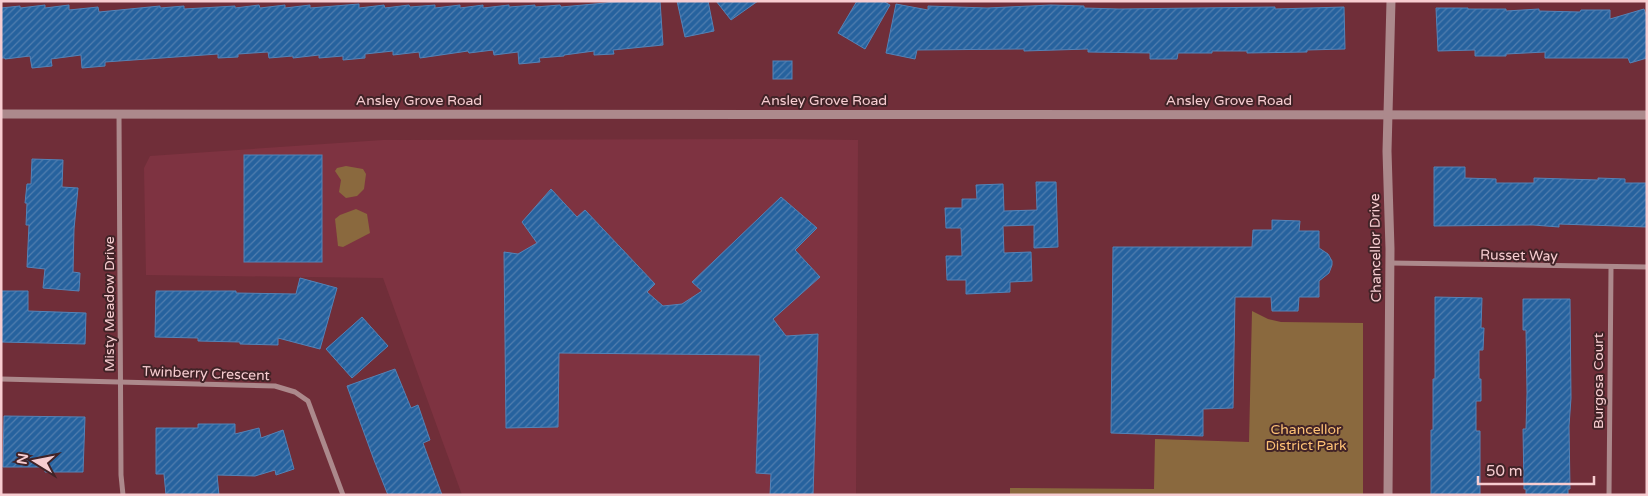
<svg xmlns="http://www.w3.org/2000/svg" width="1648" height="496" viewBox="0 0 1648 496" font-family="'Varela Round',sans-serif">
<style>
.built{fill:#7e3341}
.park{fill:#8a693e}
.building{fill:url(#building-hatch);stroke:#5483b7}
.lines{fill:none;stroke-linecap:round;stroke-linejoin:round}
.minor{stroke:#ac898c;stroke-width:5}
.tertiary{stroke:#ac898c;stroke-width:9}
.labels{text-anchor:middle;stroke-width:4;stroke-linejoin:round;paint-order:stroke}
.street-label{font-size:14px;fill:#f7cdd1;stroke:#412327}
.park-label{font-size:14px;fill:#fdc175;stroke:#412327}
</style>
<defs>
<pattern id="building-hatch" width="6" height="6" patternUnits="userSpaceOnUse" patternTransform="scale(1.25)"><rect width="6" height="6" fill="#26629e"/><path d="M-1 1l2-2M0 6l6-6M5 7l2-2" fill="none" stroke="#517eaf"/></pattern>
</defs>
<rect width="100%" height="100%" fill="#702e39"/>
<polygon class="built" points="777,139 858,140 856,495 462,495 383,278 146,275 144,168 150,156 383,140"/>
<g class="park">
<polygon points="346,166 363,169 366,174 364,189 357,196 346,198 339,192 341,180 335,171 337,168"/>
<polygon points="356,209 367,214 370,233 343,247 338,246 335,219 340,215"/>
<polygon points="1252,311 1268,319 1281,322 1363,323 1363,495 1010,495 1010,488 1154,489 1155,439 1249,442"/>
</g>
<g class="building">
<polygon points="627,1 660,1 663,45 613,50 614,54 594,55 594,51 564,55 564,56 539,58 540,62 519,64 518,52 494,55 493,50 469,53 468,51 420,58 419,52 393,55 393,51 365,54 365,58 343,60 343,56 319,58 319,55 293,58 293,56 269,58 268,52 238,54 238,57 218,58 218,54 105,62 105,66 82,68 81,55 51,59 52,66 32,68 30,56 5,59 5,58 1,58 1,8 20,6 20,8 45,5 45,8 69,5 69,10 98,7 99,12 160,6 160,8 184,6 184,9 235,6 235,8 259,5 260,8 285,5 285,8 310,5 310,8 359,4 359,8 384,5 385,8 409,5 410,7 435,5 435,8 460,5 460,8 483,5 483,8 509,5 509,7 535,5 535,7 560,5 561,7"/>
<polygon points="677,1 708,1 714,31 685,37"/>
<polygon points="716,1 758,1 731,20"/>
<polygon points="857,1 883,1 890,5 865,49 838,33"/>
<polygon points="896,4 928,10 928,6 987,8 1051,5 1084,6 1084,8 1119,9 1275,7 1275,9 1344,7 1345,49 1307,50 1307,52 1247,53 1247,51 1212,51 1212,53 1178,53 1177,59 1150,59 1150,53 1088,52 1088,49 1024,51 1024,49 917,50 915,59 886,53"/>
<polygon points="1436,8 1468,8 1468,9 1506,9 1506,11 1539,9 1539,11 1580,12 1581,10 1610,10 1610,19 1644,9 1647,17 1647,58 1630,63 1628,58 1545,58 1545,52 1506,54 1506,56 1475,56 1475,50 1438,51"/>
<rect x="773" y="61" width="19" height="18"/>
<rect x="244" y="155" width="78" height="107"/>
<polygon points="32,159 63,160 62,187 78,188 74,229 73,272 80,273 79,291 43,288 45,269 27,267 29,225 26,225 27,203 25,203 27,184 31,184"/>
<polygon points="1434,167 1465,167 1465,178 1496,179 1496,183 1534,183 1534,178 1598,180 1598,178 1625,179 1625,183 1647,183 1647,227 1559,224 1559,227 1533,225 1434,226"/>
<polygon points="1036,182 1056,182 1058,247 1034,248 1034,225 1003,226 1004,253 1031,252 1032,281 1010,282 1010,292 966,294 966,280 947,280 946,256 962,256 961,228 946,228 945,208 962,208 962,199 977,199 976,185 1003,184 1004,211 1037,210"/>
<polygon points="551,189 577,217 585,210 655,284 647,292 663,306 682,304 702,291 692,282 781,197 817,228 795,250 820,277 773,319 786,336 818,334 813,495 770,495 771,474 756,473 760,355 559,353 558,427 506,428 504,252 518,254 537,243 522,222"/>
<polygon points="1272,220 1300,221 1299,231 1319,231 1319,248 1328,254 1332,261 1332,265 1329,273 1319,281 1319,297 1299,297 1298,311 1272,311 1271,297 1235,297 1233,408 1203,409 1203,436 1111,433 1113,247 1252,247 1253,230 1272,230"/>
<polygon points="300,278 337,288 320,349 278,338 278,345 240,344 240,342 198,341 198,338 155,337 156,291 236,291 236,293 296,294"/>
<polygon points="1,291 28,291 28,311 86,313 85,344 1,342"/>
<polygon points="1435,297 1482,298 1481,328 1484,328 1483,350 1479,350 1479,379 1481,379 1481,401 1476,401 1476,431 1480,431 1480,495 1431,495 1431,430 1433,430 1433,379 1435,379"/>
<polygon points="1523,299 1570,299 1571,398 1569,426 1570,489 1568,489 1568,495 1526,495 1526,489 1524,489 1523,429 1526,429 1527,393 1526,330 1523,330"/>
<polygon points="362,317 388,346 352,378 326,349"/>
<polygon points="395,369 411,408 418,405 430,440 423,443 442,495 388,495 374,460 347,386"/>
<polygon points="4,416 85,417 83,472 45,472 45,467 3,467"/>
<polygon points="198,424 235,424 235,434 259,428 261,438 283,430 294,469 276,475 275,470 255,476 217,475 219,495 166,495 164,474 156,474 156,428 198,428"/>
</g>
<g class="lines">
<g class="minor">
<polyline points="119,114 121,475 123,495"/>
<polyline points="1390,263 1647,267"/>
<polyline points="1,379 275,386 295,392 308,401 343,495"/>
<polyline points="1609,495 1611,268"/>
</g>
<g class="tertiary">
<polyline points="1,114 1647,115"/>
<polyline points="1388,495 1390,249 1387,151 1391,1"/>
</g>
</g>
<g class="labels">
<g class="street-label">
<text x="419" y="105">Ansley Grove Road</text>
<text x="824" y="105">Ansley Grove Road</text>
<text x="1229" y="105">Ansley Grove Road</text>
<text transform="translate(1375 248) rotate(-91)" y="5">Chancellor Drive</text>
<text transform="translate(1519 255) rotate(1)" y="5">Russet Way</text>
<text transform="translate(109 304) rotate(-90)" y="5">Misty Meadow Drive</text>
<text transform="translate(206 373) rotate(2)" y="5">Twinberry Crescent</text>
<text transform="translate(1598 381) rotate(-90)" y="5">Burgosa Court</text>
</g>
<g class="park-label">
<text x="1306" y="434">Chancellor<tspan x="1306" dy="16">District Park</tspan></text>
</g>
</g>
<rect width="1648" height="496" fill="none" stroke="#f7cdd1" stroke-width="5"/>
<g transform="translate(35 461) rotate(280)" stroke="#412327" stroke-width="4" paint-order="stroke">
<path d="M0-4L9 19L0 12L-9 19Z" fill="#f7cdd1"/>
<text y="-8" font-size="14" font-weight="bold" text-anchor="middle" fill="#f7cdd1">N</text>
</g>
<path d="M1478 476v8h116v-8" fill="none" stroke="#f7cdd1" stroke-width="2.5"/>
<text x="1486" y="476" font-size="15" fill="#f7cdd1" stroke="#412327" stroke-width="4" paint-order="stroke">50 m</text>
</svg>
